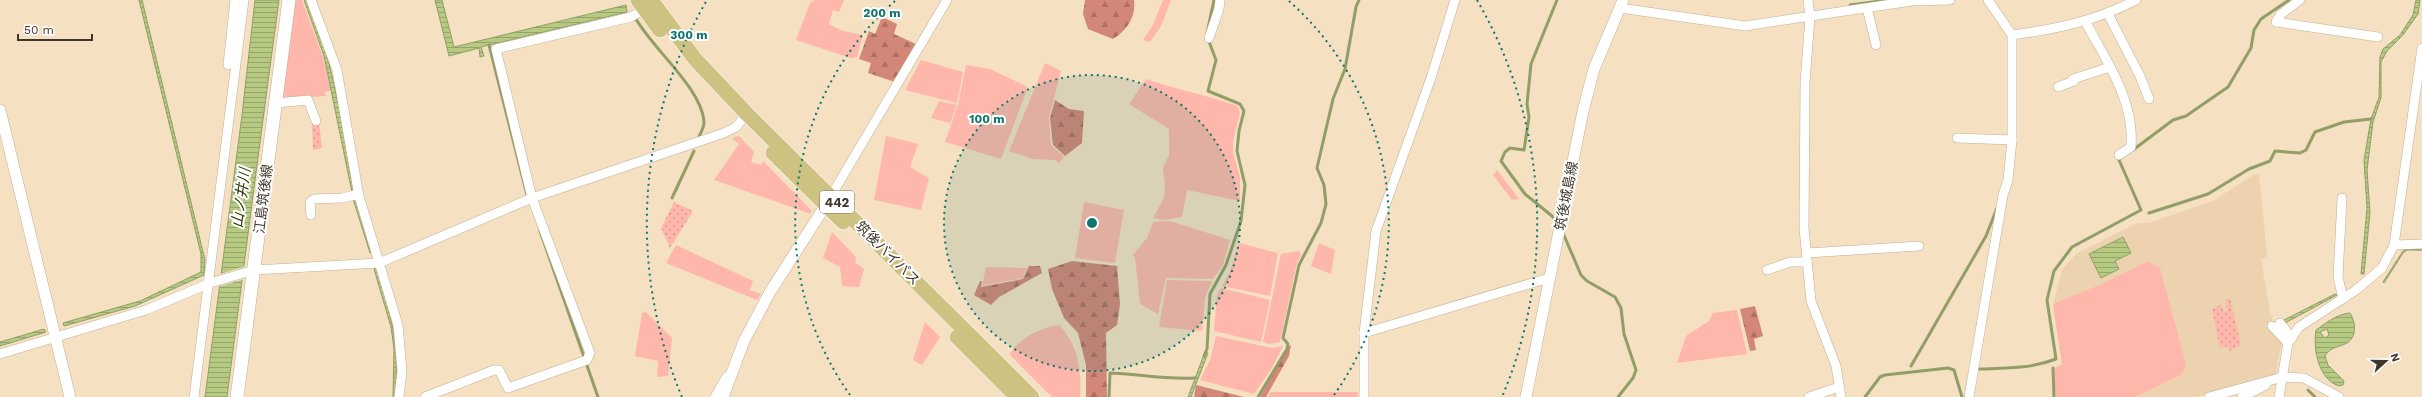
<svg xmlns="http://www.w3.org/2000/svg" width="2422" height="397" viewBox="0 0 2422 397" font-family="'Work Sans','Noto Sans JP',sans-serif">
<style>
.built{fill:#ecd2ae}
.green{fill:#feb7aa}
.forest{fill:url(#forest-firs)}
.garden{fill:url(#garden-dots)}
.water{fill:url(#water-rules);stroke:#929e68;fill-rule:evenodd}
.pier{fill:#f5e0c2}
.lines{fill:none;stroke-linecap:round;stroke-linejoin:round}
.stream{stroke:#929e68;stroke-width:3}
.minor-casing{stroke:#c3af92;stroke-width:10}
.tertiary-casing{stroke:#c3af92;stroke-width:12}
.secondary-casing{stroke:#c3af92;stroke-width:14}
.trunk-casing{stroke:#fff;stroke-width:16}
.minor{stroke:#fff;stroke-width:9}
.tertiary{stroke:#fff;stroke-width:11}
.secondary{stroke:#fff;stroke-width:13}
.trunk{stroke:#cec283;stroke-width:15}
.ring{fill:none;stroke:#0f766e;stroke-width:2;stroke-dasharray:2 4}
.labels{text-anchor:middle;stroke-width:4;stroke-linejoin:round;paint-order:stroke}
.shield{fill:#fff;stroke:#79726b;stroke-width:1}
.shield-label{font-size:13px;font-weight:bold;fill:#3f362b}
.street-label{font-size:14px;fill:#3f362b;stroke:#fff}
.water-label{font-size:15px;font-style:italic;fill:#2e3901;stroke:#fff}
.centre{fill:#0f766e;stroke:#fff;stroke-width:2}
.ring-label{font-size:12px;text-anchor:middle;font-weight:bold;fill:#0f766e;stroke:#fff;stroke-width:4;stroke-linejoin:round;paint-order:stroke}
</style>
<defs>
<pattern id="forest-firs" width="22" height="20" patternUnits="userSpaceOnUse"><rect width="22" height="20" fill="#d38778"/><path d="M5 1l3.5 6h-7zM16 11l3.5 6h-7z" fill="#ad6f63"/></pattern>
<pattern id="garden-dots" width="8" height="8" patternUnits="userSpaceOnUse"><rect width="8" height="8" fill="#feb7aa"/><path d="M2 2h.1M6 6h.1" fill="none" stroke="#cf968b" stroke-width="1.8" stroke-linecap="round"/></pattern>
<pattern id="water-rules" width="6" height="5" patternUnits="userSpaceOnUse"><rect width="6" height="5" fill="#b6ca82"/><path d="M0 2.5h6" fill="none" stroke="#95a56b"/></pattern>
</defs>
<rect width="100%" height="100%" fill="#f5e0c2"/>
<polygon class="built" points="2259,174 2267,256 2261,260 2270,313 2282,341 2275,377 2196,397 2056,397 2053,369 2062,364 2053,304 2062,270 2076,254 2137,223 2149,223 2213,201 2253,175"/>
<g class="green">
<polygon points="293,0 302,0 323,57 331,91 325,92 326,96 280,99"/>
<polygon points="815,0 844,0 839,12 833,10 829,24 843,31 863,35 857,57 851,58 796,40 810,3"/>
<polygon points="1163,0 1171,0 1161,26 1150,42 1143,40 1153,25"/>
<polygon points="921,60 963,72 957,103 905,90"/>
<polygon points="1045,63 1061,71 1049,118 1051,145 1064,157 1059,163 1055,160 1033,159 1009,151"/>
<polygon points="966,65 990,69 1028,87 1001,159 945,142 958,105"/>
<path d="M1146,79C1177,90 1207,95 1238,106L1240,113L1233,141V152L1240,177V201L1187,190L1182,217L1164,220L1153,218L1164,198L1165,187L1163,168L1169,155V129L1129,104Z"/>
<polygon points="939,101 957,105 950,123 931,118"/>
<polygon points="739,136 754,152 751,162 761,165 763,161 811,210 811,214 714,180 739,144 732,138"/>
<polygon points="886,136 918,144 910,167 929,178 921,210 874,200"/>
<polygon points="1497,170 1519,199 1512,200 1493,175"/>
<polygon points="1084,202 1124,210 1115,263 1075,258"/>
<polygon points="1170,221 1230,240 1223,265 1213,279 1166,278 1158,314 1140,304 1135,257 1132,256 1147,238 1153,222"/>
<polygon points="832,232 856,257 855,262 864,269 859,287 842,286 840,267 823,258"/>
<polygon points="1239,243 1278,253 1270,296 1222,286 1230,272"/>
<polygon points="1319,243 1335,250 1331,274 1311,266"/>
<polygon points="676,245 753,281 750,290 761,294 757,300 666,263"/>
<polygon points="1299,251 1301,255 1297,263 1280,342 1269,344 1263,342 1281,254"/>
<polygon points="2148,261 2160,268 2186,365 2182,374 2135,397 2056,397 2053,369 2062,364 2053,304 2102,284"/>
<polygon points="986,267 1027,268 1023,278 982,286"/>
<polygon points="1167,280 1212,281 1205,298 1202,331 1159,327"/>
<polygon points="1221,288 1270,300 1261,342 1214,331 1217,295"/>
<polygon points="1737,310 1747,354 1677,363 1686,336 1709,321 1713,313"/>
<polygon points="646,312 672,338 668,376 657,377 658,361 635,356 642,313"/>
<polygon points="925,322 940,337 922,365 913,360"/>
<path d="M1059,325C1078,344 1082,371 1080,397H1052L1009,354C1023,336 1037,329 1059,325Z"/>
<polygon points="1216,336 1272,348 1283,346 1272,368 1254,394 1200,380 1210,360"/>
<polygon points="1270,392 1358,392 1358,397 1268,397"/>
</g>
<g class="forest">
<path d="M1085,0H1134C1136,17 1127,30 1113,39L1088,29L1083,14Z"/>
<polygon points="882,17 897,24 894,34 916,44 895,82 868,73 871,63 859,59 869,31 875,34"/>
<polygon points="1055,100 1069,109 1084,111 1082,143 1065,156 1053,145 1050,118"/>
<polygon points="1072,261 1117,266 1120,304 1117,325 1106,333 1107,397 1086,397 1086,365 1078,333 1064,318 1052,289 1048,269"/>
<polygon points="1029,266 1040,266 1042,273 999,297 991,305 974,295 980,281 982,281 981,287 1023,279"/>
<polygon points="1755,306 1763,336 1754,339 1756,350 1750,351 1740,309"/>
<polygon points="1291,345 1289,356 1266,397 1260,397 1287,347"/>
<polygon points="1196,385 1244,397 1194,397"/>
</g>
<g class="garden">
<polygon points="319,122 322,148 313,150 312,123"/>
<polygon points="674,202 693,211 670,248 661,228"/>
<polygon points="2226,299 2230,299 2241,345 2230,351 2228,346 2220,348 2212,310 2221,304 2224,312 2227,311"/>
</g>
<g class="water">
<polygon points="139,0 142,0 205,260 204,275 135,306 64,326 63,323 140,301 201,272 201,254"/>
<path d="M255,0H279C261,132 244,265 227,397H205L242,115Z"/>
<polygon points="304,0 307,0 327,55 373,252 370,253 354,202 324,56"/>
<polygon points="435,0 442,0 454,47 626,5 627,12 481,47 484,56 480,57 479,48 449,56"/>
<polygon points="2416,0 2420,0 2418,14 2403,35 2387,51 2381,62 2381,98 2373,122 2367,170 2370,213 2364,274 2361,274 2367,208 2364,160 2371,119 2379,97 2380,57 2383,49 2400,35 2413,15"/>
<polygon points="2123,237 2131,253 2115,261 2119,269 2101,278 2089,254"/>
<polygon points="2408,249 2422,250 2407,250 2403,253 2384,283 2383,282 2403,251"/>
<path d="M377,268C391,313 400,349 395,397H393L394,349L391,327L374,269Z"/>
<polygon points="2335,294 2337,295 2285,323 2284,320"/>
<path d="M2350,313C2356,322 2357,337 2347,343C2338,348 2331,346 2325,356L2328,365L2344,381L2343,385L2339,386C2318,379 2313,349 2316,330C2326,323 2337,314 2350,313ZM2327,329L2329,335L2325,338L2320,332Z"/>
<polygon points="44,329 46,332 0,346 0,342"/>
<polygon points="1205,352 1208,353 1191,397 1188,397"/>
</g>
<polygon class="pier" points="246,266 245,279 217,287 219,274"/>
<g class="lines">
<g class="stream">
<polyline points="1850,5 1888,0"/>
<path d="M636,19C653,49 701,88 704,121C705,126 700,134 698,139"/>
<polyline points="1207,33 1214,0"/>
<polyline points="489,45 528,199"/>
<polyline points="2133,150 2173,120 2186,116 2228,87 2251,48 2254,30 2261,19 2289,0"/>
<polyline points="672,198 694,151"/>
<polyline points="2149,213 2208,194 2249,169 2270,161 2275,151 2300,153 2306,150 2315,132 2344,122 2371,119"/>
<polyline points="1557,223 1552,216 1525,194 1501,161 1505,152 1510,148 1524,150 1529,117 1527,104 1531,64 1557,0"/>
<polyline points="540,231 598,397"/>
<polyline points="1563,233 1581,275 1587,281 1615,297 1621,308 1624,334 1636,370 1633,378 1618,397"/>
<polyline points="1204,356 1207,349 1210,294 1226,265 1241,221 1245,185 1237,151 1239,131 1244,111 1240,104 1208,91 1216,60 1208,39"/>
<polyline points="1911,366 1986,236 1997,208"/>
<polyline points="2053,368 2054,397"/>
<path d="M1979,369C2006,368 2030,369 2056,359L2047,300L2054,271L2072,247L2141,210L2119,160L2121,157"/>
<polyline points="2308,390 2315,397"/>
<path d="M1109,397L1110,373C1138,374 1166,380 1195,378"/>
<polyline points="1258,397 1287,349 1288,344 1283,338 1299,265 1321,223 1326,204 1324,185 1317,168 1333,99 1345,69 1356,7 1359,0"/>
<polyline points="1865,397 1880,377 1885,375 1948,368 1954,370 1962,397"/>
</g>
<defs>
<g id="minor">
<polyline points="311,0 337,70 359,196 398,325 402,371 399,397"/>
<polyline points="1808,0 1810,16 1805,83 1804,228 1811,301 1836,366 1841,397"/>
<polyline points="2300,0 2281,14 2276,22 2378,37"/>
<polyline points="1620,8 1745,26 1912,1 1950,0"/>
<polyline points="1867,8 1876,45"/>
<polyline points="2108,14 2140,76 2149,99"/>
<path d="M2085,21C2106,60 2135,101 2131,147L2119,155"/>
<path d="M2012,35C2057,29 2095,21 2136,0"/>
<polyline points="1209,38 1219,9 1220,0"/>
<polyline points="228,65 235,0"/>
<polyline points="2058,87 2074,81 2073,79 2110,67"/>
<polyline points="276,103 308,100 316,121"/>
<polyline points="1957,138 2012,140"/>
<polyline points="831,196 947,0"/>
<polyline points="2342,198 2338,277 2343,299"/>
<polyline points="311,215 310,202 314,199 342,198 359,194"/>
<polyline points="2394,245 2422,244"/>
<polyline points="1807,253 1919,246"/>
<polyline points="1767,270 1790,262 1807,262"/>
<polyline points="2280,323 2292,338"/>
<polyline points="2272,326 2288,343"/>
<polyline points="1364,333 1549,278"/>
<polyline points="0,354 146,310 210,283 254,270 379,263 532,198 724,133 736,127 747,114"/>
<polyline points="194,397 244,0"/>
<polyline points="425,397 494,370 499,370 508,388 587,360 590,353 532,198 496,49 631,17 639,12 641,1"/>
<polyline points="715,397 727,376"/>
<polyline points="1364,397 1364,333 1376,231 1431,78 1455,0"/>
<polyline points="1809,397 1839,387"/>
<polyline points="1969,397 2003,195 2008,180 2012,140 2012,35 1988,0"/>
<polyline points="2209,397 2283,377 2304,378 2339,397"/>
<polyline points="2242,397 2266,385"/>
<polyline points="2279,397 2288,343 2299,327 2356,290 2382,268 2394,245 2422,48"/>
</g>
<g id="tertiary">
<polyline points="0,110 70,397"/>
<polyline points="723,397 744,341 770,292 829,200"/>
<polyline points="1526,397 1583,111 1594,69 1623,0"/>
</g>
<polyline id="secondary" points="237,397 289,0"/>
<g id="trunk">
<polyline points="638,0 660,30"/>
<polyline points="651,0 695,59 747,114 1032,397"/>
<polyline points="773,153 843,222"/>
<polyline points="957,337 1017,397"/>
</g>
</defs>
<use href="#minor" class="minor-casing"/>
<use href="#tertiary" class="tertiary-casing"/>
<use href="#secondary" class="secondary-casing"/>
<use href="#trunk" class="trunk-casing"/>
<use href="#minor" class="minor"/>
<use href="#tertiary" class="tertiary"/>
<use href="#secondary" class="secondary"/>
<use href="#trunk" class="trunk"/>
</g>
<circle cx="1092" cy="223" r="148" fill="#0f766e" fill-opacity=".12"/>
<g class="ring">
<circle cx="1092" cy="223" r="148"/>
<path d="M850 395A297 297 0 0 1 895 1M1289 1A297 297 0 0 1 1334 395"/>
<path d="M682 397A445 445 0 0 1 707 0M1477 0A445 445 0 0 1 1502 397"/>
</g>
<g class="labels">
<rect class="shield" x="820" y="191" width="34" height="22" rx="3"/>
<g class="shield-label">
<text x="837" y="207">442</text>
</g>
<g class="street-label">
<text transform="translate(1566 196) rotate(-79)" y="5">筑後城島線</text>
<text transform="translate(263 199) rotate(-83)" y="5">江島筑後線</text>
<text transform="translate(888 253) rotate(45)" y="5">筑後バイパス</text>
</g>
<g class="water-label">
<text transform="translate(241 198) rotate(-82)" y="5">山ノ井川</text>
</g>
</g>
<circle cx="1092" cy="223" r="6" class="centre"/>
<g class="ring-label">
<text x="882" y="17">200 m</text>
<text x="689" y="39">300 m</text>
<text x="987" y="123">100 m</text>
</g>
<g transform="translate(2386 361) rotate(69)" stroke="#ffffff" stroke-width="3" paint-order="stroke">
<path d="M0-3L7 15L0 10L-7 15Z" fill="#3f362b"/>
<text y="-6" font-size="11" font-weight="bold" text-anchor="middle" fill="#3f362b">N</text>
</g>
<path d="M18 34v6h74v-6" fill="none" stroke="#3f362b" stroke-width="2"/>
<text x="24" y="34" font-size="12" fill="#3f362b" stroke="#ffffff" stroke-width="3" paint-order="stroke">50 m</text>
</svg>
